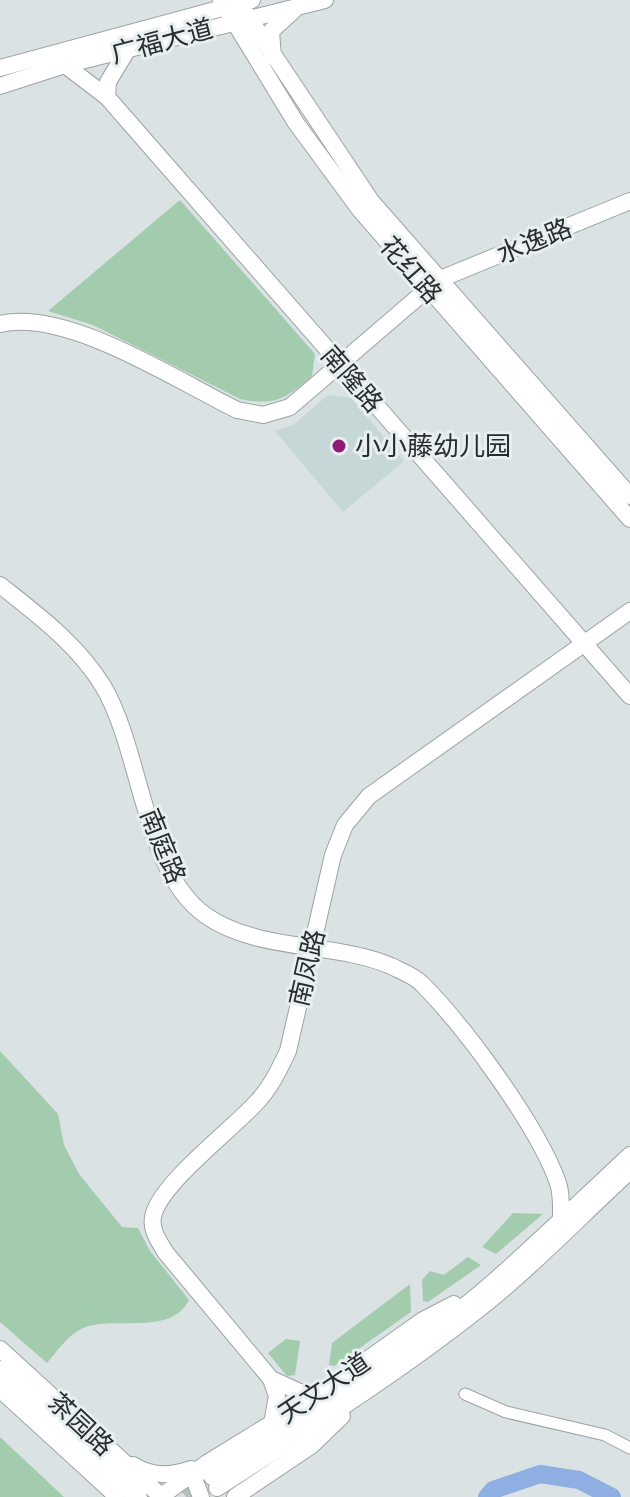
<svg xmlns="http://www.w3.org/2000/svg" width="630" height="1497" viewBox="0 0 630 1497" font-family="Inter,'Noto Sans SC',sans-serif">
<style>
.built{fill:#c6d7d8}
.green{fill:#a3cbad}
.lines{fill:none;stroke-linecap:round;stroke-linejoin:round}
.river{stroke:#8faee1;stroke-width:18}
.secondary-tunnel{stroke:#b7bebf;stroke-width:16;stroke-dasharray:16 8;stroke-linecap:butt}
.street-casing{stroke:#9ca3a4;stroke-width:13}
.secondary-casing{stroke:#9ca3a4;stroke-width:18}
.primary-casing{stroke:#9ca3a4;stroke-width:20}
.street{stroke:#fff;stroke-width:11}
.secondary{stroke:#fff;stroke-width:16}
.primary{stroke:#fff;stroke-width:18}
.poi-dot{fill:#931976;stroke:#e7eff0;stroke-width:3}
.labels{text-anchor:middle;stroke-width:6;stroke-linejoin:round;paint-order:stroke}
.street-label{font-size:26px;fill:#292c2d;stroke:#e7eff0}
.poi-label{font-size:26px;fill:#292c2d;stroke:#e7eff0;text-anchor:start}
</style>
<rect width="100%" height="100%" fill="#dae2e3"/>
<polygon class="built" points="328,395 351,398 404,461 343,512 275,431 293,425"/>
<g class="green">
<path d="M180,200L315,354L312,376C286,399 275,406 240,399L93,325L48,311Z"/>
<path d="M0,1051L58,1114L64,1145L79,1174L122,1227L138,1228L150,1251L189,1300C171,1337 113,1315 83,1328C68,1335 57,1351 47,1363L0,1322Z"/>
<polygon points="513,1213 543,1214 496,1254 482,1247"/>
<polygon points="468,1257 481,1265 428,1302 423,1301 422,1280 430,1271 444,1275"/>
<polygon points="410,1284 411,1312 334,1366 329,1365 332,1343"/>
<polygon points="286,1339 300,1341 295,1375 287,1376 268,1353"/>
<polygon points="0,1437 64,1497 0,1497"/>
</g>
<g class="lines">
<polyline class="river" points="487,1497 493,1490 540,1474 579,1480 612,1497"/>
<polyline class="secondary-tunnel" points="186,1497 212,1477"/>
<defs>
<polyline id="street" points="465,1394 506,1412 605,1435 630,1448"/>
<g id="secondary">
<polyline points="221,0 296,123 360,210 630,519"/>
<polyline points="237,0 371,201 630,496"/>
<polyline points="273,57 271,31 293,11"/>
<polyline points="65,65 107,97 630,696"/>
<polyline points="0,68 252,0"/>
<polyline points="0,86 65,65 325,0"/>
<polyline points="107,97 108,82 126,52"/>
<path d="M0,324C66,308 176,380 237,410L263,415L290,407L438,280L630,201"/>
<path d="M0,585C38,615 77,644 103,686C142,752 143,870 205,915C257,952 336,942 391,966C401,971 415,976 422,984C465,1027 538,1126 558,1183C562,1195 561,1207 561,1219"/>
<polyline points="0,1349 162,1497"/>
<polyline points="271,1379 313,1398"/>
<path d="M272,1424L277,1396L271,1379L166,1253C158,1240 149,1228 154,1213C164,1181 231,1130 255,1104C270,1089 279,1070 288,1051L333,855L345,825L369,796L630,611"/>
<path d="M133,1465C153,1477 170,1476 191,1469"/>
<path d="M212,1477C307,1416 406,1358 492,1283C539,1242 584,1198 630,1155"/>
<path d="M217,1488C312,1427 408,1367 495,1296C542,1257 585,1212 630,1171"/>
<polyline points="160,1497 207,1463 313,1398 423,1320 454,1304"/>
<polyline points="201,1497 194,1479 201,1470"/>
<polyline points="235,1497 312,1445 342,1416"/>
</g>
<g id="primary">
<polyline points="0,1370 138,1497"/>
<polyline points="0,1388 116,1494"/>
</g>
</defs>
<use href="#street" class="street-casing"/>
<use href="#secondary" class="secondary-casing"/>
<use href="#primary" class="primary-casing"/>
<use href="#street" class="street"/>
<use href="#secondary" class="secondary"/>
<use href="#primary" class="primary"/>
</g>
<circle class="poi-dot" cx="339" cy="446" r="8"/>
<g class="labels">
<g class="street-label">
<text transform="translate(162 41) rotate(-15)" y="9">广福大道</text>
<text transform="translate(534 241) rotate(-22)" y="9">水逸路</text>
<text transform="translate(411 270) rotate(49)" y="9">花红路</text>
<text transform="translate(352 379) rotate(49)" y="9">南隆路</text>
<text transform="translate(163 846) rotate(68)" y="9">南庭路</text>
<text transform="translate(307 968) rotate(-77)" y="9">南凤路</text>
<text transform="translate(324 1388) rotate(-34)" y="9">天文大道</text>
<text transform="translate(81 1424) rotate(43)" y="9">茶园路</text>
</g>
<g class="poi-label">
<text x="355" y="455">小小藤幼儿园</text>
</g>
</g>
</svg>
